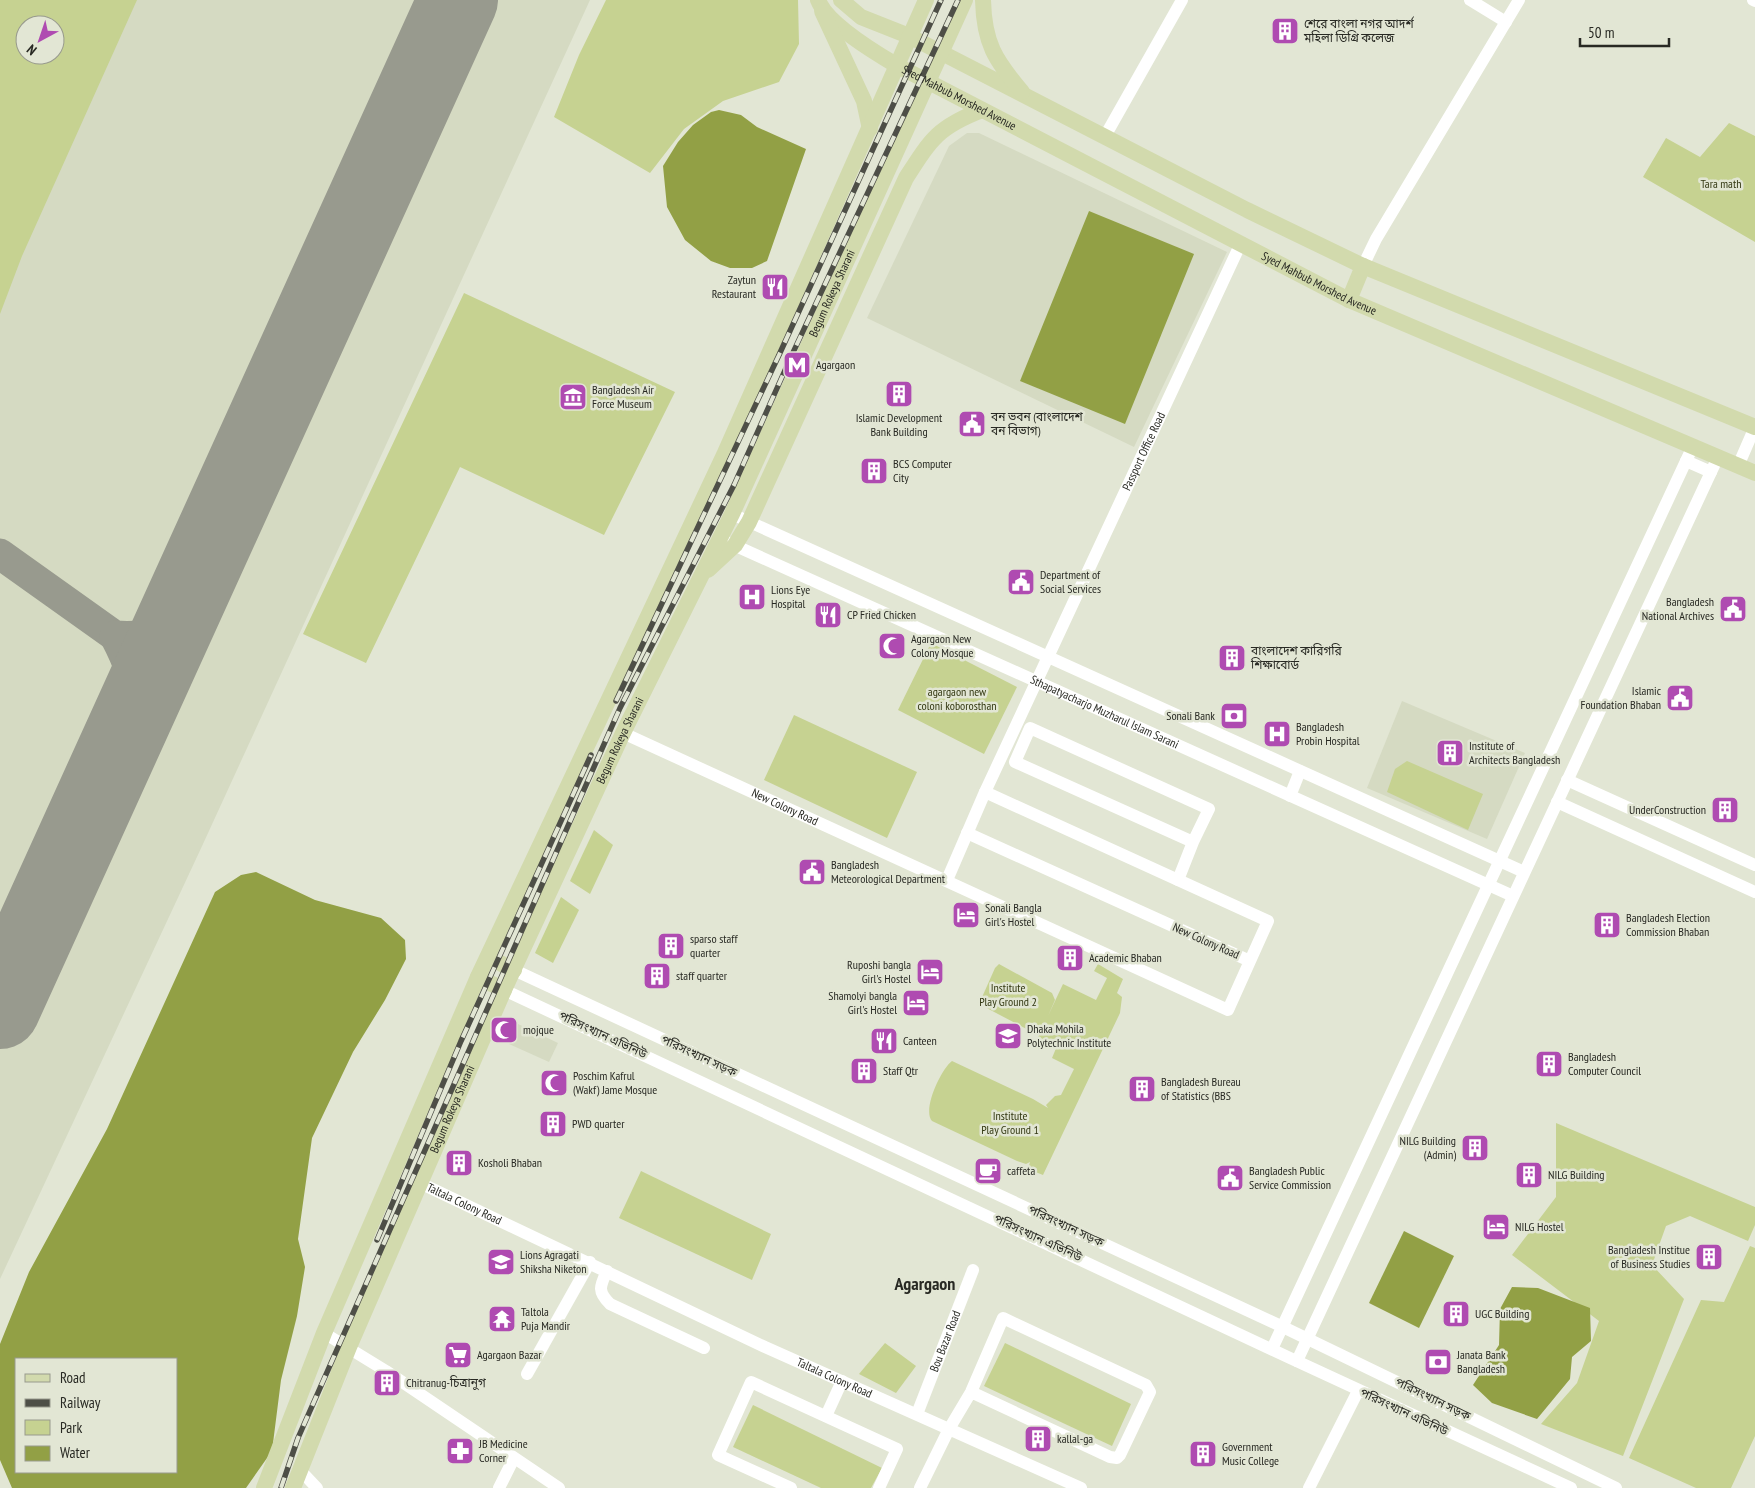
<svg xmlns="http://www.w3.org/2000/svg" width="1755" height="1488" viewBox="0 0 1755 1488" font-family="'PT Sans Narrow','Noto Sans Bengali',sans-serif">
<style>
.built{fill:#d5dac2;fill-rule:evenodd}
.green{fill:#c6d291;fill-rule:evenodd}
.water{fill:#92a045;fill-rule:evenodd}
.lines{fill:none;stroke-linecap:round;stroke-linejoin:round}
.taxiway{stroke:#989a8e;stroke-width:31}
.runway{stroke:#989a8e;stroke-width:80}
.minor{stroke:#fff;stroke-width:12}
.major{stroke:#d2daad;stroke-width:16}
.rail-casing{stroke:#4e4f47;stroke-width:5.5}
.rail{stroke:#e2e6d4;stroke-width:4;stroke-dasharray:11;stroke-linecap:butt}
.labels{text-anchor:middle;stroke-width:5;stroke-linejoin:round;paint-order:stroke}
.poi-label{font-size:12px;fill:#282923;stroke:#e2e6d4;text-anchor:start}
.street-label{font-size:12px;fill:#282923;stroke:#e2e6d4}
.park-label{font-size:12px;fill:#333812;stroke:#e2e6d4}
.district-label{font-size:18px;font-weight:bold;fill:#282923;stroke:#e2e6d4}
</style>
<rect width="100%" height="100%" fill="#e2e6d4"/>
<g class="built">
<path d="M0,0H590L203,844L0,1279ZM25,25H55V55H25Z"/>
<polygon points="967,133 979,133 1227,252 1134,447 867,318 949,146"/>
<polygon points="1402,701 1525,753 1487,839 1367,788"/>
<polygon points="518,1024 558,1043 549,1062 509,1044"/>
</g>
<g class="green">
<path d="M0,0H137L22,256L0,314ZM25,25H55V55H25Z"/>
<polygon points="606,0 798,0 799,44 779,82 723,101 684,129 650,173 554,117 579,55"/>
<polygon points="1729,123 1755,136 1755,242 1643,177 1666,138 1700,157"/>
<polygon points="464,293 675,392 604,535 460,467 366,663 303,634"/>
<polygon points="931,643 1017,687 984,754 898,710"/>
<polygon points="794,715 917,772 887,838 764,780"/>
<polygon points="1407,761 1483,794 1468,830 1387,792 1395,769"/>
<polygon points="594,830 613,845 590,894 570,881"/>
<polygon points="561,897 579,910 553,963 535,953"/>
<path d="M999,964L1052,993L1055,1000L1048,1016L1063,984L1096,1000L1107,978L1094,971L1098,964L1123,979L1117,993L1122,997L1120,1013L1043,1175L1028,1169L1030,1162L1026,1164L1017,1161L932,1121C922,1110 941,1069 952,1061L1033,1099L1048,1108L1046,1105L1055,1096L1061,1095L1074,1069L1052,1058L1057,1046L1038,1037L1041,1032L1036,1034L979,1004L995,968Z"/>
<polygon points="1556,1123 1755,1207 1755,1225 1748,1241 1690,1216 1666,1226 1652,1265 1684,1299 1623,1456 1541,1424 1577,1383 1599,1321 1512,1255 1556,1197"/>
<polygon points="641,1171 771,1234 752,1280 619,1218"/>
<polygon points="1750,1246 1755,1248 1755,1436 1731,1488 1696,1488 1629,1458 1701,1300 1724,1302"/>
<polygon points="885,1343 916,1366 896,1393 859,1374"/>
<polygon points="1005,1343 1131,1404 1112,1446 984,1386"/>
<polygon points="753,1405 882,1468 871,1488 821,1488 733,1447"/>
</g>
<g class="water">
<polygon points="719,110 741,115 757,127 806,149 767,261 752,268 730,268 711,261 685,240 667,207 663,166 678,142 693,125 711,112"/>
<polygon points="1089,211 1194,254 1125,424 1020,381"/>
<path d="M256,872L315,900L381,918L405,940L406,959L385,1000L353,1052L312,1138L298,1239L305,1267L297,1316L281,1380L272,1451L246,1488H12L0,1460V1344L29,1272L107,1129L215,892L241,875ZM16,1359H176V1472H16Z"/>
<polygon points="1404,1231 1454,1256 1419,1328 1369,1303"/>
<polygon points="1512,1287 1538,1288 1590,1308 1591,1341 1572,1357 1570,1379 1537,1419 1492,1403 1473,1385 1499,1345 1500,1309"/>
</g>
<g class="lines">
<g class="taxiway">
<path d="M0,554L115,636C138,638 159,635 177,619"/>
<path d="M115,636C127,659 137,682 136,709"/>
</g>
<polyline class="runway" points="0,1009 458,0"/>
<g class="minor">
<polyline points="1470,0 1506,22"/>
<polyline points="1753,0 1755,1"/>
<polyline points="1104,138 1182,0"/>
<polyline points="1363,266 1376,239 1519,0"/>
<polyline points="1686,461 1711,472"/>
<polyline points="1738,466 1755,427"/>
<polyline points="732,514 1524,872"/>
<path id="s1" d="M727,542L1513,896"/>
<path id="s2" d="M623,733L1228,1010L1250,961L967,833L1250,961L1268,921L985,792L1240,245"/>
<polyline points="1567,780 1755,865"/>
<polyline points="1290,796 1300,771"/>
<polyline points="1557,802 1755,892"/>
<polyline points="947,880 985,792"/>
<polyline points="1178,880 1193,842 1015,762 1030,728 1209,809 1193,842"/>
<polyline points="514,970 1283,1327 1616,1488"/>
<path d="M504,990C861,1154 1214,1325 1571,1488"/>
<path id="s3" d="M420,1183L765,1347L1081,1488"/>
<path d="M607,1271C600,1286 597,1291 610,1304L704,1348"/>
<polyline points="324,1333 386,1371 559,1488"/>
<polyline points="1272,1349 1693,446"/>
<polyline points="1297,1361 1718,457"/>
<polyline points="527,1374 590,1262"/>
<path id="s4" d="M917,1414L973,1270"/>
<polyline points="826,1416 842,1381"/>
<polyline points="300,1470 317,1488"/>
<polyline points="499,1488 514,1458"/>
<polyline points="791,1488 718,1455 751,1382 897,1449 879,1488"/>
<polyline points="920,1488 949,1429 971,1392 1003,1318 1146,1385 1150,1392 1120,1455 1117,1458 1110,1457 971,1392"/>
<polyline points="1309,1488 1358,1391"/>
</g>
<g class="major">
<path id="s5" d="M818,0C827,24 874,52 896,65L1349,300L1755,473"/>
<polyline points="841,0 861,17 909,36 1247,210 1363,266 1755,427"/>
<path d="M983,0C984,43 995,60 1022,92"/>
<polyline points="822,11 864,101 870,129"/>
<polyline points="1349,300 1363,266"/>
<path d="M708,570L735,545L749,522L906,178C931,139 938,127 982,110"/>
<polyline points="488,957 514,970"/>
<polyline points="478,977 504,990"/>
<polyline points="264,1488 324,1333 478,977 724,455 926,0"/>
<path id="s6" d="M293,1488L349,1347L504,990L623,733L732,514L965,0"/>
</g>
<defs>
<g id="rail">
<polyline points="616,701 779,355 941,0"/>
<polyline points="377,1240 461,1041 591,755"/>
<polyline points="281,1488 298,1438 620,708 734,485 790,359 958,0"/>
</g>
</defs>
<use href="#rail" class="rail-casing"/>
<use href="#rail" class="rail"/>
</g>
<defs>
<symbol id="building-square" viewBox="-11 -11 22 22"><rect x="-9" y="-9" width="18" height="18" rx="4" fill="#af4bb1" stroke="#e2e6d4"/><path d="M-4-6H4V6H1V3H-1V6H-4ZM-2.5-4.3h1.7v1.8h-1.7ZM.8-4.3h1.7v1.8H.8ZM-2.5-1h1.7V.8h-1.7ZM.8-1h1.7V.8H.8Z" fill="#fff"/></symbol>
<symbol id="restaurant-square" viewBox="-11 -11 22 22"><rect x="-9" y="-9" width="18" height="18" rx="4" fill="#af4bb1" stroke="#e2e6d4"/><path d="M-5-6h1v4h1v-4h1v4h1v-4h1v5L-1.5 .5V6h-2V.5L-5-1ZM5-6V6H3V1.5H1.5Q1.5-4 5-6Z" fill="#fff"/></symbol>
<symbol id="metro-square" viewBox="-11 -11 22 22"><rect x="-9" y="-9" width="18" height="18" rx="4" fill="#af4bb1" stroke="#e2e6d4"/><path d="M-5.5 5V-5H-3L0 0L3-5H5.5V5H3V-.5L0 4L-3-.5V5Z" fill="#fff"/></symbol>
<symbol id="museum-square" viewBox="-11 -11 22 22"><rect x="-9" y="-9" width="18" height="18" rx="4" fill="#af4bb1" stroke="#e2e6d4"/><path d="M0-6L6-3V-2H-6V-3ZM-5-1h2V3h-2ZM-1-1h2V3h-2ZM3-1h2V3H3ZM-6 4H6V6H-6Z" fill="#fff"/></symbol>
<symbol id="civic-square" viewBox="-11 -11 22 22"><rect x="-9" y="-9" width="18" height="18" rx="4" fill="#af4bb1" stroke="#e2e6d4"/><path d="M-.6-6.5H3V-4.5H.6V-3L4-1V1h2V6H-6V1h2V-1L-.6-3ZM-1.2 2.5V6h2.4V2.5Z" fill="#fff"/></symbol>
<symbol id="hospital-square" viewBox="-11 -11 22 22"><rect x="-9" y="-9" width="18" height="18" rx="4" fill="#af4bb1" stroke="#e2e6d4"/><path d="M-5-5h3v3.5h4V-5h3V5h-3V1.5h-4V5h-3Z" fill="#fff"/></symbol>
<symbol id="mosque-square" viewBox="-11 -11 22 22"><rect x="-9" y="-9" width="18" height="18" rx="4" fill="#af4bb1" stroke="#e2e6d4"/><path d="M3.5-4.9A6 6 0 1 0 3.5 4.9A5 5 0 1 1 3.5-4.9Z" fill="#fff"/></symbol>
<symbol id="bank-square" viewBox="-11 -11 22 22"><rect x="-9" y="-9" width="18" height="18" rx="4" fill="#af4bb1" stroke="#e2e6d4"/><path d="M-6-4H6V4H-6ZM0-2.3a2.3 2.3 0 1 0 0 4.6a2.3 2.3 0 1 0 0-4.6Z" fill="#fff"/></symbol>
<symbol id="hotel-square" viewBox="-11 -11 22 22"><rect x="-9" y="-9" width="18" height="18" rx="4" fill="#af4bb1" stroke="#e2e6d4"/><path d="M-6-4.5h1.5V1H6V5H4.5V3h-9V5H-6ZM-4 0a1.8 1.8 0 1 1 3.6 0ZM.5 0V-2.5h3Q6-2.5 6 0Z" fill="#fff"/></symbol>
<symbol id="university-square" viewBox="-11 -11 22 22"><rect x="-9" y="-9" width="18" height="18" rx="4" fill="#af4bb1" stroke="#e2e6d4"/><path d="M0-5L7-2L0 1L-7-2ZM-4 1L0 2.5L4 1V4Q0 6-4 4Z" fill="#fff"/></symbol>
<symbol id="cafe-square" viewBox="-11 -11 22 22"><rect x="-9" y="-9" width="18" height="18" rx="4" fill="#af4bb1" stroke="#e2e6d4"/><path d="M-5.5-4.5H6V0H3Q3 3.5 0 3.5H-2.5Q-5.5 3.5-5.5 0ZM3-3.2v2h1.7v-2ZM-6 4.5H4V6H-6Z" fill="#fff"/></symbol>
<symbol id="school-square" viewBox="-11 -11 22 22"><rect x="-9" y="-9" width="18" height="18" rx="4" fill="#af4bb1" stroke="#e2e6d4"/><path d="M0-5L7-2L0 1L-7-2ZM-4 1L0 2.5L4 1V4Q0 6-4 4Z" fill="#fff"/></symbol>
<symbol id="temple-square" viewBox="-11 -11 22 22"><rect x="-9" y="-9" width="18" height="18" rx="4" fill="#af4bb1" stroke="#e2e6d4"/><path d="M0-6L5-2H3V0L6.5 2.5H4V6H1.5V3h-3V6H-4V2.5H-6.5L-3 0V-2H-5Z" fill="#fff"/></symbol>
<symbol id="supermarket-square" viewBox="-11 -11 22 22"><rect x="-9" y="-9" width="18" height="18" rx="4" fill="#af4bb1" stroke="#e2e6d4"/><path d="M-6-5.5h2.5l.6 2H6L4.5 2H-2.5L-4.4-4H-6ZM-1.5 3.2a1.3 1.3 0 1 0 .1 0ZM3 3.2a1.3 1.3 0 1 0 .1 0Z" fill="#fff"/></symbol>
<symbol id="pharmacy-square" viewBox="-11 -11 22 22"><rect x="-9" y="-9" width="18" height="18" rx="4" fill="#af4bb1" stroke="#e2e6d4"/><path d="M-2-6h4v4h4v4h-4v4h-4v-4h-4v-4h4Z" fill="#fff"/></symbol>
</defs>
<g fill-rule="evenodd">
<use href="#building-square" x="1269" y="15" width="32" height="32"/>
<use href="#restaurant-square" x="759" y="271" width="32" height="32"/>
<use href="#metro-square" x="781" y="349" width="32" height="32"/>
<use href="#building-square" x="883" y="378" width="32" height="32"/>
<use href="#museum-square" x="557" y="381" width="32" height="32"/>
<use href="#civic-square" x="956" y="408" width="32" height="32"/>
<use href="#building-square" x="858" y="455" width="32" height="32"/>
<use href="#civic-square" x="1005" y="566" width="32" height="32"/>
<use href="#hospital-square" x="736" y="581" width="32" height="32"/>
<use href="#civic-square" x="1717" y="593" width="32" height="32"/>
<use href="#restaurant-square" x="812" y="599" width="32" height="32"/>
<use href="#mosque-square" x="876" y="630" width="32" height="32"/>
<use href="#building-square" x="1216" y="642" width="32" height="32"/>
<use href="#civic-square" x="1664" y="682" width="32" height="32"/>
<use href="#bank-square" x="1218" y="700" width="32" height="32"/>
<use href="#hospital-square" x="1261" y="718" width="32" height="32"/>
<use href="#building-square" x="1434" y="737" width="32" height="32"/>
<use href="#building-square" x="1709" y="794" width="32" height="32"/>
<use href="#civic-square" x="796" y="856" width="32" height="32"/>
<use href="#hotel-square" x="950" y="899" width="32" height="32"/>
<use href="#building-square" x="1591" y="909" width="32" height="32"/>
<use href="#building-square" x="655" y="930" width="32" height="32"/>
<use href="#building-square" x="1054" y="942" width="32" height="32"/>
<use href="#hotel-square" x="914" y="956" width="32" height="32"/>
<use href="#building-square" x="641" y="960" width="32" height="32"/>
<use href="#hotel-square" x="900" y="987" width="32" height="32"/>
<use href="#mosque-square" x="488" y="1014" width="32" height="32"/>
<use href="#university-square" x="992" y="1020" width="32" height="32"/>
<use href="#restaurant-square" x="868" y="1025" width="32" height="32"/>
<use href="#building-square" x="1533" y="1048" width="32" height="32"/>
<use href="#building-square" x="848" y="1055" width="32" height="32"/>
<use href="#mosque-square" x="538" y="1067" width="32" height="32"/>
<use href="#building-square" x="1126" y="1073" width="32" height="32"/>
<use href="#building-square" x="537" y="1108" width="32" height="32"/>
<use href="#building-square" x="1459" y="1132" width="32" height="32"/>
<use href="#building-square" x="443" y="1147" width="32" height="32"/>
<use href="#cafe-square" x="972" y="1155" width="32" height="32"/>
<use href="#building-square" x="1513" y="1159" width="32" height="32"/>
<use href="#civic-square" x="1214" y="1162" width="32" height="32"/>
<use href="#hotel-square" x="1480" y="1211" width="32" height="32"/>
<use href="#building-square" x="1693" y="1241" width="32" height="32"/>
<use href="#school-square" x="485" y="1246" width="32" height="32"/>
<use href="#building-square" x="1440" y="1298" width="32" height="32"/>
<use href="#temple-square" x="486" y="1303" width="32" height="32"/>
<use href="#supermarket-square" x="442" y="1339" width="32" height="32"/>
<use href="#bank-square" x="1422" y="1346" width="32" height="32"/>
<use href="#building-square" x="371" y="1367" width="32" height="32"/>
<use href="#building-square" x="1022" y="1423" width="32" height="32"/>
<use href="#pharmacy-square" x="444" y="1435" width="32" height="32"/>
<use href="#building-square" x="1187" y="1438" width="32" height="32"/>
</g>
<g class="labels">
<g class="poi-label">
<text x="1304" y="28">শেরে বাংলা নগর আদর্শ<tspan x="1304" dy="14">মহিলা ডিগ্রি কলেজ</tspan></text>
<text x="756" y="284" text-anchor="end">Zaytun<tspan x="756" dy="14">Restaurant</tspan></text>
<text x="816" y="369">Agargaon</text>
<text x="592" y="394">Bangladesh Air<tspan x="592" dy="14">Force Museum</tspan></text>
<text x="991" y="421">বন ভবন (বাংলাদেশ<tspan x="991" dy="14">বন বিভাগ)</tspan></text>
<text x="899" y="422" text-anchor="middle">Islamic Development<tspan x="899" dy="14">Bank Building</tspan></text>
<text x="893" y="468">BCS Computer<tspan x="893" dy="14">City</tspan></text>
<text x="1040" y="579">Department of<tspan x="1040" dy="14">Social Services</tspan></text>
<text x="771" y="594">Lions Eye<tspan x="771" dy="14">Hospital</tspan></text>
<text x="1714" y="606" text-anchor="end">Bangladesh<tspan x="1714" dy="14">National Archives</tspan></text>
<text x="847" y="619">CP Fried Chicken</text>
<text x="911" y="643">Agargaon New<tspan x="911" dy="14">Colony Mosque</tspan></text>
<text x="1251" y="655">বাংলাদেশ কারিগরি<tspan x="1251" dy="14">শিক্ষাবোর্ড</tspan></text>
<text x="1661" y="695" text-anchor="end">Islamic<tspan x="1661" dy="14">Foundation Bhaban</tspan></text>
<text x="1215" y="720" text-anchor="end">Sonali Bank</text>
<text x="1296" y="731">Bangladesh<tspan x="1296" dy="14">Probin Hospital</tspan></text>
<text x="1469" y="750">Institute of<tspan x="1469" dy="14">Architects Bangladesh</tspan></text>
<text x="1706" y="814" text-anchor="end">UnderConstruction</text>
<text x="831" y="869">Bangladesh<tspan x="831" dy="14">Meteorological Department</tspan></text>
<text x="985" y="912">Sonali Bangla<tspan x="985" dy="14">Girl's Hostel</tspan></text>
<text x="1626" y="922">Bangladesh Election<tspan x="1626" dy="14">Commission Bhaban</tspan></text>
<text x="690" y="943">sparso staff<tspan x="690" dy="14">quarter</tspan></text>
<text x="1089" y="962">Academic Bhaban</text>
<text x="911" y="969" text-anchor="end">Ruposhi bangla<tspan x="911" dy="14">Girl's Hostel</tspan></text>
<text x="676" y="980">staff quarter</text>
<text x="897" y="1000" text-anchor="end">Shamolyi bangla<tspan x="897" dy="14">Girl's Hostel</tspan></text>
<text x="1027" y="1033">Dhaka Mohila<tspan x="1027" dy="14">Polytechnic Institute</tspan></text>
<text x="523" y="1034">mojque</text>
<text x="903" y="1045">Canteen</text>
<text x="1568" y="1061">Bangladesh<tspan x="1568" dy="14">Computer Council</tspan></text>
<text x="883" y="1075">Staff Qtr</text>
<text x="573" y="1080">Poschim Kafrul<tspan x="573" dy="14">(Wakf) Jame Mosque</tspan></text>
<text x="1161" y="1086">Bangladesh Bureau<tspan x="1161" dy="14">of Statistics (BBS</tspan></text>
<text x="572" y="1128">PWD quarter</text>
<text x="1456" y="1145" text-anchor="end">NILG Building<tspan x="1456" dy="14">(Admin)</tspan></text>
<text x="478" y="1167">Kosholi Bhaban</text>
<text x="1007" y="1175">caffeta</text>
<text x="1249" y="1175">Bangladesh Public<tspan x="1249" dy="14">Service Commission</tspan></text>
<text x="1548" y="1179">NILG Building</text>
<text x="1515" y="1231">NILG Hostel</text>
<text x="1690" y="1254" text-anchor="end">Bangladesh Institue<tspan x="1690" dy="14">of Business Studies</tspan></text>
<text x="520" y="1259">Lions Agragati<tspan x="520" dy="14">Shiksha Niketon</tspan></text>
<text x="521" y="1316">Taltola<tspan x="521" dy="14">Puja Mandir</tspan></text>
<text x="1475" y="1318">UGC Building</text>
<text x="477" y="1359">Agargaon Bazar</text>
<text x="1457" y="1359">Janata Bank<tspan x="1457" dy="14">Bangladesh</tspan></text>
<text x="406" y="1387">Chitranug-চিত্রানুগ</text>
<text x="1057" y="1443">kallal-ga</text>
<text x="479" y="1448">JB Medicine<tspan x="479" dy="14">Corner</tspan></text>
<text x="1222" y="1451">Government<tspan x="1222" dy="14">Music College</tspan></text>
</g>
<g class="street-label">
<text dy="4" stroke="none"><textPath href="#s5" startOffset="174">Syed Mahbub Morshed Avenue</textPath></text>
<text dy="4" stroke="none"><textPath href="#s5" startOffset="579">Syed Mahbub Morshed Avenue</textPath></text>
<text dy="4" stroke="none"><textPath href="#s6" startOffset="1311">Begum Rokeya Sharani</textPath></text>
<text dy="4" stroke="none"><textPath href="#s2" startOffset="2071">Passport Office Road</textPath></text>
<text dy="4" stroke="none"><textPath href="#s1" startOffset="414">Sthapatyacharjo Muzharul Islam Sarani</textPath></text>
<text dy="4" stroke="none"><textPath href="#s6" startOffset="816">Begum Rokeya Sharani</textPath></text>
<text dy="4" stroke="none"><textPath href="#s2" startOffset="178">New Colony Road</textPath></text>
<text transform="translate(1206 941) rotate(24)" y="4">New Colony Road</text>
<text transform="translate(603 1035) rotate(25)" y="4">পরিসংখ্যান এভিনিউ</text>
<text transform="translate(699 1056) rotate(25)" y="4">পরিসংখ্যান সড়ক</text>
<text dy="4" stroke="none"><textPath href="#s6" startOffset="411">Begum Rokeya Sharani</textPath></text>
<text dy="4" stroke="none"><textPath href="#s3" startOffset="49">Taltala Colony Road</textPath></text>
<text transform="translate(1066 1226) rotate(25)" y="4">পরিসংখ্যান সড়ক</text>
<text transform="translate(1038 1238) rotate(25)" y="4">পরিসংখ্যান এভিনিউ</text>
<text dy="4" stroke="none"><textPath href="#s4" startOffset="78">Bou Bazar Road</textPath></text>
<text dy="4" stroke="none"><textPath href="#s3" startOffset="458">Taltala Colony Road</textPath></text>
<text transform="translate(1433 1399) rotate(26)" y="4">পরিসংখ্যান সড়ক</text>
<text transform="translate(1404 1412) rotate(25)" y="4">পরিসংখ্যান এভিনিউ</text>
</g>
<g class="park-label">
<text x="1721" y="188">Tara math</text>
<text x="957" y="696">agargaon new<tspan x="957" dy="14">coloni koborosthan</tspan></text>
<text x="1008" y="992">Institute<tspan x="1008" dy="14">Play Ground 2</tspan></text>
<text x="1010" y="1120">Institute<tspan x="1010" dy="14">Play Ground 1</tspan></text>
</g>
<g class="district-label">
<text x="925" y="1290">Agargaon</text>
</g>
</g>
<rect x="15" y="1358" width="162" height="115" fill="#e2e6d4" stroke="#989a8d"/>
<rect x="25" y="1374" width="25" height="8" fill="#d2daad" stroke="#989a8d"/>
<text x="60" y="1383" font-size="15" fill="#282923">Road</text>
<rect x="25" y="1399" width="25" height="8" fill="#4e4f47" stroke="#989a8d"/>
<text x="60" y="1408" font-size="15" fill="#282923">Railway</text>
<rect x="25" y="1420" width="25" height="15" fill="#c6d291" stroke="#989a8d"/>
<text x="60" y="1433" font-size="15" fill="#282923">Park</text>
<rect x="25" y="1446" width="25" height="15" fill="#92a045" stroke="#989a8d"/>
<text x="60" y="1458" font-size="15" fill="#282923">Water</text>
<g transform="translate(40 40) rotate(220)"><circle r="24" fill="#e2e6d4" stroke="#989a8d"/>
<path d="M0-4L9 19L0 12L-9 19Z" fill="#af4bb1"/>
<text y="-8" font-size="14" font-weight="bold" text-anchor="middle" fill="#282923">N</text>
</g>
<path d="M1580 38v8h89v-8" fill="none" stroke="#282923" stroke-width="2.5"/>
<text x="1588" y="38" font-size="15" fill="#282923" stroke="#e2e6d4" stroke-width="4" paint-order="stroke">50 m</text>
</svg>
